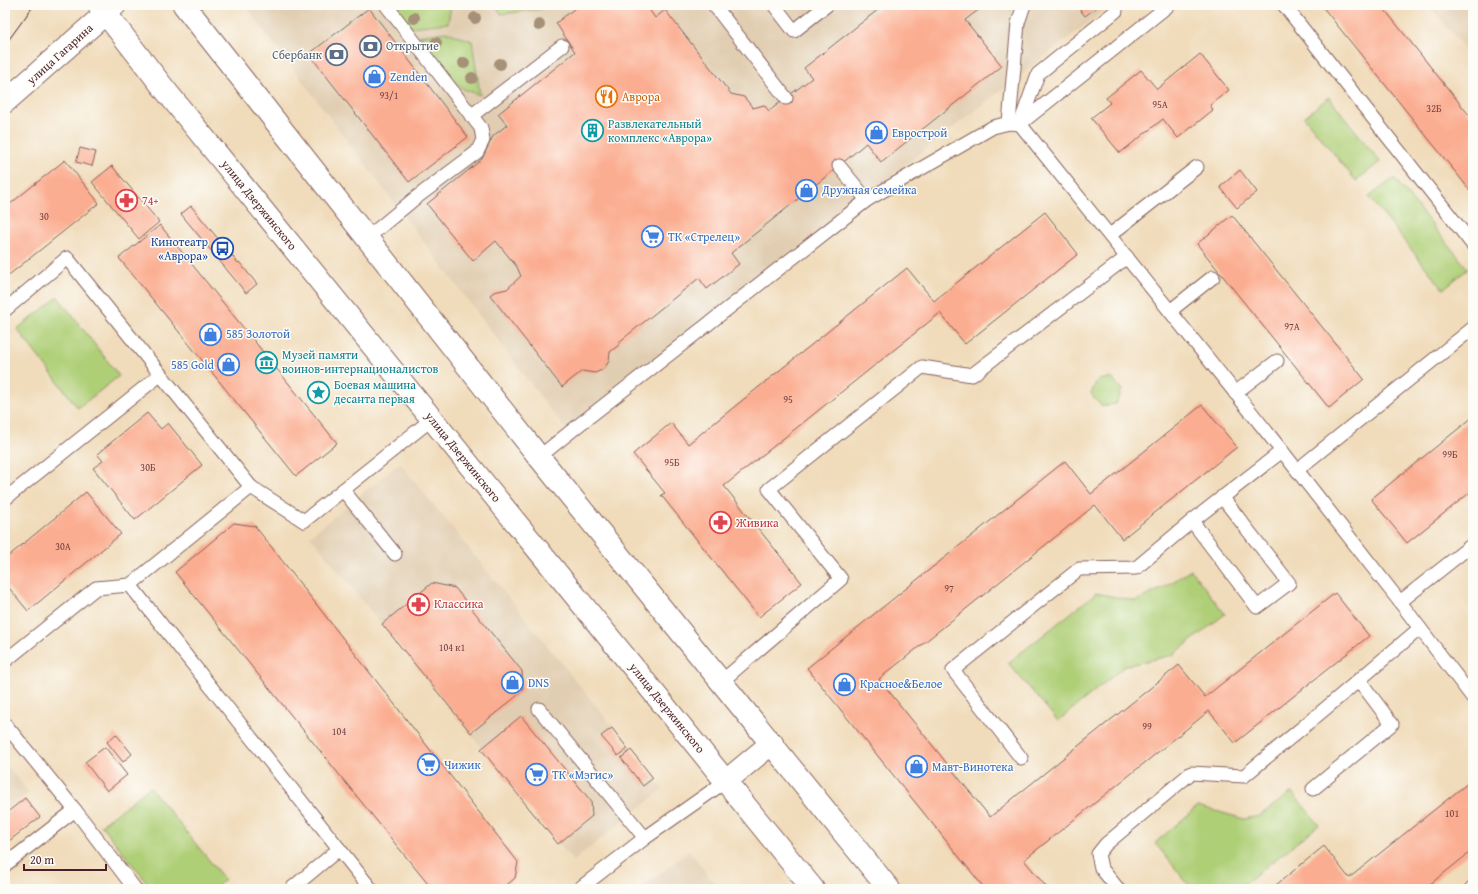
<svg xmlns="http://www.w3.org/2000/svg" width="1478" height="894" viewBox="0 0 1478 894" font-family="'Gentium Book Plus',serif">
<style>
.built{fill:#e1cdb1}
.green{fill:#afcf77;stroke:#7c7751}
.building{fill:#fbad91}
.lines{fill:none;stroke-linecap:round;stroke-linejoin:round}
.service-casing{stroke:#84615d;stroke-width:15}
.secondary-casing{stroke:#84615d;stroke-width:24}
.service{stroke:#fff;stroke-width:13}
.secondary{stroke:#fff;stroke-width:22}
.tram{stroke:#4a1f2b;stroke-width:1}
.tree{fill:#a59178}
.labels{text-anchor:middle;stroke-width:3;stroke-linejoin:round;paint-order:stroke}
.number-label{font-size:10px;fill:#764244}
.service-label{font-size:12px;fill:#4e5e75;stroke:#fdfcf7;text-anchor:start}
.street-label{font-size:12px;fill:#4a1f2b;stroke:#fdfcf7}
.shop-label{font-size:12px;fill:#366cbe;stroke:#fdfcf7;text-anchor:start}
.food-label{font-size:12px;fill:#c56008;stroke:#fdfcf7;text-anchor:start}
.culture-label{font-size:12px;fill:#0d838f;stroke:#fdfcf7;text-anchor:start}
.health-label{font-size:12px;fill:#be3a42;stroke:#fdfcf7;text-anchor:start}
.transit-label{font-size:12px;fill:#164399;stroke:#fdfcf7;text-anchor:end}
</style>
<rect width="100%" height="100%" fill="#fdfcf7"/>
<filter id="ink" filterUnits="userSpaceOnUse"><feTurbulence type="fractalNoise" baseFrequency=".025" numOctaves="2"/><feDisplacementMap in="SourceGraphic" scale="8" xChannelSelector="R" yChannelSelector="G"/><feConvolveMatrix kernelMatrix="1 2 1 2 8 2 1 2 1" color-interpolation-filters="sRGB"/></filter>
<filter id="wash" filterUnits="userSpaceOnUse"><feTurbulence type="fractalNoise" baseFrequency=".012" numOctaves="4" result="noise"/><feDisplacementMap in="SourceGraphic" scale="16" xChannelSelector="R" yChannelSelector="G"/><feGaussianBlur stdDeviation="0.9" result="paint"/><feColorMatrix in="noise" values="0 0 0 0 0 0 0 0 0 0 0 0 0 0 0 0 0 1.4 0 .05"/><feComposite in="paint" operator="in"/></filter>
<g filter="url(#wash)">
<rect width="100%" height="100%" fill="#f0dbba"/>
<g class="built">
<polygon points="245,5 1111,5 565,429"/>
<polygon points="1429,5 1473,5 1473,59"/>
<polygon points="400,463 663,789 573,861 310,536"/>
<polygon points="5,763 29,793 5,810"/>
<polygon points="690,851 718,889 639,889"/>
</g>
<g class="green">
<polygon points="394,5 451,5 448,23 411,27"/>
<polygon points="496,5 543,5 542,9 501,14"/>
<polygon points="447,32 472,41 480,95 463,89 452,79 418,36"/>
<polygon points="1329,97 1380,162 1356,181 1304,117"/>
<polygon points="1394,178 1468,269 1443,289 1369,197"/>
<polygon points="58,297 119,376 78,408 17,329"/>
<polygon points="1112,378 1122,390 1116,404 1101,406 1091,394 1097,380"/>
<polygon points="1191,570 1225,614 1173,655 1125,666 1058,721 1008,663 1096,593 1136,601 1163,588"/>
<polygon points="150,787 225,880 213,889 152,889 101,825"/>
<polygon points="1292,792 1319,825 1238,889 1192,889 1155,843 1198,806 1244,819 1259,816"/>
</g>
<g id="blocks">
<g class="building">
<polygon points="579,5 646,5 655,18 665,10 731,94 744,97 753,108 764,105 769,111 812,78 804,68 884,5 985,5 965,20 1002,66 881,162 866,143 839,166 731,253 739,264 707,289 699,278 619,342 620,344 610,352 609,361 604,369 595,373 582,371 562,387 490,295 494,292 507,289 521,276 517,267 496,241 473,261 427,204 482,159 493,136 507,125 498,114 575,52 556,23"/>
<polygon points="1076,5 1100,5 1085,16"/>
<polygon points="1321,5 1381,5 1473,120 1473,194"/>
<polygon points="369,8 468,137 409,182 309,54"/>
<polygon points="1200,54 1229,90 1210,105 1213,110 1178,138 1163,119 1120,153 1091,118 1110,103 1106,98 1141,70 1157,89"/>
<polygon points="80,148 96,152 92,166 76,162"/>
<polygon points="65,160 99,203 5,278 5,208"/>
<polygon points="112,166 159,222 139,239 92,182"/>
<polygon points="1240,170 1257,192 1237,208 1220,187"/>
<polygon points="191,206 238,263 239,262 257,284 246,293 181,214"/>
<polygon points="1045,212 1078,254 965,344 940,313 724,486 802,583 759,617 661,495 665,493 633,454 671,423 688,444 907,268 934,301"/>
<polygon points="1232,215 1364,379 1329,408 1197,244"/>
<polygon points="160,225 337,443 296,476 119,258"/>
<polygon points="1202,405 1237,447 1122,539 1095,505 879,679 990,817 1179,665 1205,697 1335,593 1369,636 1235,743 1209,711 1024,860 1048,889 985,889 807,668 1065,461 1091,494"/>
<polygon points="147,413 161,429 168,423 202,465 135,520 93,468 103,461 97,454"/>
<polygon points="1473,417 1473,490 1407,543 1371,499"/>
<polygon points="86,492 121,534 28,611 5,583 5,559"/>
<polygon points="234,523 255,526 518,862 515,878 502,889 432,889 175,572"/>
<polygon points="432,583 455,588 522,671 523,691 471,733 382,624"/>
<polygon points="521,716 591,801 592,816 558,844 481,749"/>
<polygon points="612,728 628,749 618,756 601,736"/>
<polygon points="116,734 132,754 123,762 107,742"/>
<polygon points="105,747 127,775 107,791 85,762"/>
<polygon points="631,750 653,778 643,786 621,758"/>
<polygon points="1473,779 1473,850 1424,889 1271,889 1324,846 1349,878"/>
<polygon points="25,798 40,817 5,844 5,814"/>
</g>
</g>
</g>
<g filter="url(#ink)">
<use href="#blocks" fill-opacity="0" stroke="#84615d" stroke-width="1"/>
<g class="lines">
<defs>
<g id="service">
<polyline points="714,5 786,98"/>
<polyline points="774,5 794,31 827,5"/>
<polyline points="1284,5 1473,245"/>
<polyline points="1116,11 1038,74 1020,124 1282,451 1400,602 1473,698"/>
<polyline points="471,116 562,46"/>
<polyline points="1009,123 1018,23 1024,5"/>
<polyline points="839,166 867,200"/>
<polyline points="1110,235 1197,167"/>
<polyline points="367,238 413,200 477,152 483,140 481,128 386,5"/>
<polyline points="5,310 67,258 251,487"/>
<polyline points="1170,311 1213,277"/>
<polyline points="1235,393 1277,361"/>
<polyline points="539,457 580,424 867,200 993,127 1009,123 1020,124 1169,5"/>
<polyline points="1297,470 1473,328"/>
<polyline points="343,490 395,554"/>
<polyline points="5,499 160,375"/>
<polyline points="1192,521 1257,607 1289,583 1222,497"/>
<polyline points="130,585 371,889"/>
<polyline points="1400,602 1473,544"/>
<polyline points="5,661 96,588 130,585 251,487 304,521 432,419"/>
<polyline points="722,681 841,579 769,489 922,367 972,375 1127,257"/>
<polyline points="539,709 645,838"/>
<polyline points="5,724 75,810 135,889"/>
<polyline points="1021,758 953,670 1079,569 1136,568 1192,521 1282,451"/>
<polyline points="1313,789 1392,724 1359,680"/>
<polyline points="5,865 75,810"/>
<polyline points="291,889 339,849"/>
<polyline points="579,889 645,838 726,781"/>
<polyline points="1118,889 1101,868 1098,854 1106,844 1191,773 1244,776 1326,708 1419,629"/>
<polyline points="1471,889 1473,887"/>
</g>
<g id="secondary">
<polyline points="99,5 166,91 813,889"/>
<polyline points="184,5 539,457 889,889"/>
<polyline points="5,102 115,5"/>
<polyline points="726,781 772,743"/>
</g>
</defs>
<use href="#service" class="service-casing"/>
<use href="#secondary" class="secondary-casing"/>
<use href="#service" class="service"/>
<use href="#secondary" class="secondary"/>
<g class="tram">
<polyline points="5,16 11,5"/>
<polyline points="5,45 34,5"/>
</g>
</g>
<g class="tree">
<circle cx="414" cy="18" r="6"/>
<circle cx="475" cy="18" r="6"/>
<circle cx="539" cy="25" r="6"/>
<circle cx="436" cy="43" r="6"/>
<circle cx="464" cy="63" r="6"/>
<circle cx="500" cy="64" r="6"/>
<circle cx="472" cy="78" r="6"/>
</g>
</g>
<defs>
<symbol id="bank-ring" viewBox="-11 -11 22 22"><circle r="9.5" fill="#fdfcf7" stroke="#5c6f8a" stroke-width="1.5"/><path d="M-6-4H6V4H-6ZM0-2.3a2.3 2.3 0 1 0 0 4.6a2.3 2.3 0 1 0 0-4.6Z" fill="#5c6f8a"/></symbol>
<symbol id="shop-ring" viewBox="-11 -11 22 22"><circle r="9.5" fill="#fdfcf7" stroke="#3f7fe0" stroke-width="1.5"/><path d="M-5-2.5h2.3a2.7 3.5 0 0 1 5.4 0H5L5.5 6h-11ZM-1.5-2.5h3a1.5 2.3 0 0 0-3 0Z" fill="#3f7fe0"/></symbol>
<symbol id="restaurant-ring" viewBox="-11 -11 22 22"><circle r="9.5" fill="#fdfcf7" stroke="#e8710a" stroke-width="1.5"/><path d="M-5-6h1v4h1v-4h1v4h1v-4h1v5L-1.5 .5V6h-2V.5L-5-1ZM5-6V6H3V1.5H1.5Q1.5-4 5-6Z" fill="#e8710a"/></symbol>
<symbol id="building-ring" viewBox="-11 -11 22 22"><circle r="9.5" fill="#fdfcf7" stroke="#0f9aa8" stroke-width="1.5"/><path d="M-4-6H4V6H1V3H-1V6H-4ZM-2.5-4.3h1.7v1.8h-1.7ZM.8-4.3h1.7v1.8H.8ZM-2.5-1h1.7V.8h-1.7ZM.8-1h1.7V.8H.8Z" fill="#0f9aa8"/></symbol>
<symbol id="pharmacy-ring" viewBox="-11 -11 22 22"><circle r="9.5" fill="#fdfcf7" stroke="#e0444e" stroke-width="1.5"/><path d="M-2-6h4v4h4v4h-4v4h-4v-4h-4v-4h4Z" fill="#e0444e"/></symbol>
<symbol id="supermarket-ring" viewBox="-11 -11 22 22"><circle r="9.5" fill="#fdfcf7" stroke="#3f7fe0" stroke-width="1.5"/><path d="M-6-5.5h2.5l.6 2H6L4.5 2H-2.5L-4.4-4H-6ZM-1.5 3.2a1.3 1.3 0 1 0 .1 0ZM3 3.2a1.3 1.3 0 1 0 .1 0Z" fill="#3f7fe0"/></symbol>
<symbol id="bus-ring" viewBox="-11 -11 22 22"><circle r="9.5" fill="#fdfcf7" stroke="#1a4fb4" stroke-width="1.5"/><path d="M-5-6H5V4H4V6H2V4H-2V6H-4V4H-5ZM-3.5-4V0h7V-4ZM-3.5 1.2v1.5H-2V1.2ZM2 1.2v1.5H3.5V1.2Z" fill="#1a4fb4"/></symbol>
<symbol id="museum-ring" viewBox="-11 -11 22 22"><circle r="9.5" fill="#fdfcf7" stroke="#0f9aa8" stroke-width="1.5"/><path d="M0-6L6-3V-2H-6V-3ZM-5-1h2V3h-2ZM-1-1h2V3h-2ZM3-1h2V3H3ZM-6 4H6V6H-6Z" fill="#0f9aa8"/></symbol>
<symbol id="sight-ring" viewBox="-11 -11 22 22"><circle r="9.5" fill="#fdfcf7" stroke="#0f9aa8" stroke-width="1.5"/><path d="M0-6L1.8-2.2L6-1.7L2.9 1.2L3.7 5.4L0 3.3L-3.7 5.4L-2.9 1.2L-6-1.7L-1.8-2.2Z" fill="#0f9aa8"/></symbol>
</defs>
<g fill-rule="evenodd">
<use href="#bank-ring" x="358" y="34" width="25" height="25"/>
<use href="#bank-ring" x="324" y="42" width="25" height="25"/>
<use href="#shop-ring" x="362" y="64" width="25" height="25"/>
<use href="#restaurant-ring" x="594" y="84" width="25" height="25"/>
<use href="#building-ring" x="580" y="118" width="25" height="25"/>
<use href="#shop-ring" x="864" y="120" width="25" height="25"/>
<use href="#shop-ring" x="794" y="178" width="25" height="25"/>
<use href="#pharmacy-ring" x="114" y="188" width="25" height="25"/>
<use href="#supermarket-ring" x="640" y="224" width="25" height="25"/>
<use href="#bus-ring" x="210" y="236" width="25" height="25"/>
<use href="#shop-ring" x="198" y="322" width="25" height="25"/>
<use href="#museum-ring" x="254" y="350" width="25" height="25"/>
<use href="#shop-ring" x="216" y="352" width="25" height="25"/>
<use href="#sight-ring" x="306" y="380" width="25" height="25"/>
<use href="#pharmacy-ring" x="708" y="510" width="25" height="25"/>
<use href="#pharmacy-ring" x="406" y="592" width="25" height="25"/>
<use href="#shop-ring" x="500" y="670" width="25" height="25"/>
<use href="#shop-ring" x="832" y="672" width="25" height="25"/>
<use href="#supermarket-ring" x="416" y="752" width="25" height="25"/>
<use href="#shop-ring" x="904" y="754" width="25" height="25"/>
<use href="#supermarket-ring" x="524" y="762" width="25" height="25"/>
</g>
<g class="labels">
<g class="number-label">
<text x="389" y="99">93/1</text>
<text x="1160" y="108">95А</text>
<text x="1434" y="112">32Б</text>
<text x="44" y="220">30</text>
<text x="1292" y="330">97А</text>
<text x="788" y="403">95</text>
<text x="1450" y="458">99Б</text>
<text x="672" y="466">95Б</text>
<text x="148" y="471">30Б</text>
<text x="63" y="550">30А</text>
<text x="949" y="592">97</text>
<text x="452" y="651">104 к1</text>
<text x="1147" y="730">99</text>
<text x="339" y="735">104</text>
<text x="1452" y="817">101</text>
</g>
<g class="service-label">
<text x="386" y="50">Открытие</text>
<text x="322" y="59" text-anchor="end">Сбербанк</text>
</g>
<g class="street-label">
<text transform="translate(60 54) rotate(-42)" y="4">улица Гагарина</text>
<text transform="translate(259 205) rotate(51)" y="4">улица Дзержинского</text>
<text transform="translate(463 457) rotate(51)" y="4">улица Дзержинского</text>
<text transform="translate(667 708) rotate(51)" y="4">улица Дзержинского</text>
</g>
<g class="shop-label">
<text x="390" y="81">Zenden</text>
<text x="892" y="137">Еврострой</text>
<text x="822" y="194">Дружная семейка</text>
<text x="668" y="241">ТК «Стрелец»</text>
<text x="226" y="338">585 Золотой</text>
<text x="214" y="369" text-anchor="end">585 Gold</text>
<text x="528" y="687">DNS</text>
<text x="860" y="688">Красное&amp;Белое</text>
<text x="444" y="769">Чижик</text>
<text x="932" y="771">Мавт-Винотека</text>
<text x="552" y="779">ТК «Мэгис»</text>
</g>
<g class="food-label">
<text x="622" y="101">Аврора</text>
</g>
<g class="culture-label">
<text x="608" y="128">Развлекательный<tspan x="608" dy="14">комплекс «Аврора»</tspan></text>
<text x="282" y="359">Музей памяти<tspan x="282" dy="14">воинов-интернационалистов</tspan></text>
<text x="334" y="389">Боевая машина<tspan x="334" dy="14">десанта первая</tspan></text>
</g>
<g class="health-label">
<text x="142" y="205">74+</text>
<text x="736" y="527">Живика</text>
<text x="434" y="608">Классика</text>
</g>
<g class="transit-label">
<text x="208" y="246">Кинотеатр<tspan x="208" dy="14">«Аврора»</tspan></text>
</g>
</g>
<rect width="1478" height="894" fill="none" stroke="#fdfcf7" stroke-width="20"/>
<path d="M24 864v6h82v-6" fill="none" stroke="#4a1f2b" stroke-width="2"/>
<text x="30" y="864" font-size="12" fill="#4a1f2b" stroke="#fdfcf7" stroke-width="3" paint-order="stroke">20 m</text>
</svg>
